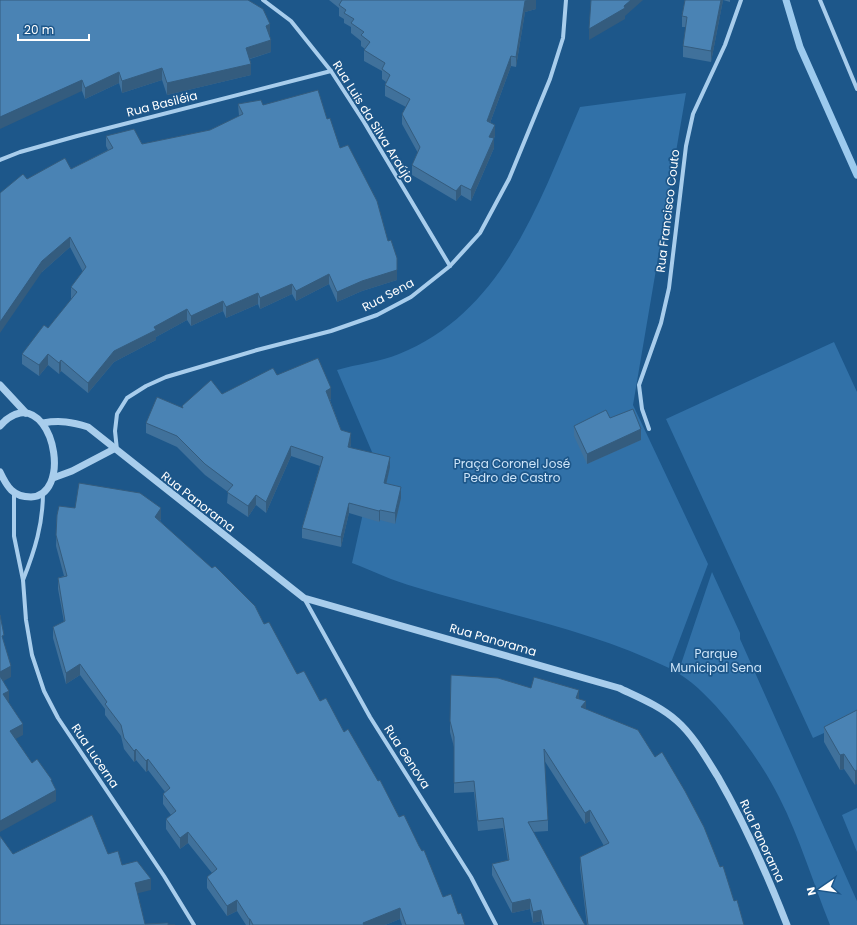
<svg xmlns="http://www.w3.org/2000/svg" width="857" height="925" viewBox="0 0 857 925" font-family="Poppins,sans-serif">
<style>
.green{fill:#3171a8}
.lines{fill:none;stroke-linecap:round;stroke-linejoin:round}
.stream{stroke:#9ccaee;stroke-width:7}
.minor{stroke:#a8cdec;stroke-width:4}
.tertiary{stroke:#a8cdec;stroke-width:7}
.wall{fill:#40719b}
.shaded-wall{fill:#345c7e}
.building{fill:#4a83b4;stroke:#345c7e}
.labels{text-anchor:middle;stroke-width:3.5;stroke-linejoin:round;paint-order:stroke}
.street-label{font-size:12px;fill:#fff;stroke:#1d578a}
.park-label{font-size:12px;fill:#cee5f9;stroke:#1d578a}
</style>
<rect width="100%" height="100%" fill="#1d578a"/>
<g class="green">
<path d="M686,93L633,405L708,564L669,668C589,629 499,613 415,587C393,581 373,571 352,563L375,459L337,370C357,364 380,362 399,354C504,311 539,202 580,107Z"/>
<polygon points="834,342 857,392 857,718 813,738 666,419"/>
<path d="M712,572L740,633V639L857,901V925H830C813,883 800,838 779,797C765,769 746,743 727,719C713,702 697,685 678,673Z"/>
<polygon points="857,808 857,852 842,815"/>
</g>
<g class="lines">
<polyline class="stream" points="786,0 800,47 857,175"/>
<g class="minor">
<polyline points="263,0 291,21 331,71 364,122 450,266"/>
<polyline points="820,0 857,89"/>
<polyline points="0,160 20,152 77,136 331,71"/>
<polyline points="649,429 642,409 639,385 661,323 669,288 686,146 693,114 725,45 741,0"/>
<polyline points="117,450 115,431 117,414 127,398 146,386 166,377 257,350 331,331 377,315 411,297 450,266 480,233 509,179 550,79 563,38 566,0"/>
<polyline points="14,493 14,536 23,580 26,620 32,655 44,691 58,718 164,876 194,925"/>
<path d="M23,580C35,550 43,524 43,492"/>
<polyline points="304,598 370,717 471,877 496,925"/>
</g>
<g class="tertiary">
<polyline points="0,385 26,413"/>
<path d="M43,423C60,420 72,422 88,427L304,598L619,688C640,698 660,706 677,721C694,736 706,758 718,777C745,824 767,874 787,925"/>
<path d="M0,426C5,420 11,415 20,413C56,408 70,495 31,497C13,497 7,487 0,472"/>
<polyline points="53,478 72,471 114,449"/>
</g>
</g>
<g class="wall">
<polygon points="0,0 270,36 269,36 271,52 250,59 251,75 167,95 162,80 122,93 119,83 85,99 82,91"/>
<polygon points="329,0 536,0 536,9 525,12 516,67 511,66 490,123 495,136 494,138 494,148 471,201 461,195 456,201 412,175 412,165 418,153 402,124 402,114 406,107 385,96 385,85 386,82 382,79 382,71 364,61 364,50 365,49 361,46 361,41 351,33 351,27 344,23 344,19 339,16 339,8"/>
<polygon points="685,0 723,0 711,62 683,57 683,46 686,27 682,27 682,16"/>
<polygon points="723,0 730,0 730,2"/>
<polygon points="238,104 263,105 327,119 340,148 397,280 362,291 337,302 329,284 296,301 292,294 260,309 258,304 226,318 223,311 191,326 187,320 156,337 156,340 114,362 88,393 61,371 59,374 48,365 39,376 22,364 22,354 48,328 72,299 71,298 71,287 83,272 70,247 42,272 27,179 71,169 108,150 106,146 106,136 142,144 210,130 239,116"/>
<polygon points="277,375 331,399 330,400 341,430 351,443 350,448 390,467 386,484 401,498 395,524 380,520 379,522 349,513 341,547 302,538 302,528 320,466 291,456 266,513 256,505 248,517 227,503 228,492 205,475 177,447 146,433 146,423 182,407 182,406 222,394"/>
<polygon points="610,418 641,440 587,464 574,436 574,426"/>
<polygon points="57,515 161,519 160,521 264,624 297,674 320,701 344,732 399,817 443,897 458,914 465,925 402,925 400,919 385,925 246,925 237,911 227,916 207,888 207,877 212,873 188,843 180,849 166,829 166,819 171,815 163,804 163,794 165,792 148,770 146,772 136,760 134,762 124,749 121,736 105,715 105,709 80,675 66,684 53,638 53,627 64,622 58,589 58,578 64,576 56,546"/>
<polygon points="531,688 579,699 586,709 720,867 734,901 744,925 587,925 580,868 580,857 604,846 590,821 585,824 544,760 548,820 548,831 533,832 585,925 542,925 541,921 533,923 530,909 512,913 492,875 492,864 508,861 503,828 478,831 474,792 454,793 454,747 450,732 450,721"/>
<polygon points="857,710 855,785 844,769 840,770 824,742 824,727"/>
</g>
<g class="shaded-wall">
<polygon points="530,0 536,0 536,9 525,12 516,67 516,57 525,1"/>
<polygon points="631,0 643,0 625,16 625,19 589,40 589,29 624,6"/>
<polygon points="721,0 723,0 711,62 711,51"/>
<polygon points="270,24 270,36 266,37 266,26"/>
<polygon points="271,40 271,52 246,60 246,48"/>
<polygon points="511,56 511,66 487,131 487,121"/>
<polygon points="251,64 251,75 167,95 167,83"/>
<polygon points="162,68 162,80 122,93 122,81"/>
<polygon points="119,72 119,83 85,99 85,88"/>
<polygon points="82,80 82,91 0,129 0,117"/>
<polygon points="495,125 495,136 489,147 489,137"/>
<polygon points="494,138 494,148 471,201 471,190"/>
<polygon points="461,185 461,195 456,201 456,191"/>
<polygon points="70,237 70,247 42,272 0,333 0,322 42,261"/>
<polygon points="397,258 397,280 362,291 337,302 337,292"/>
<polygon points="329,274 329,284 296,301 296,291"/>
<polygon points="292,284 292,294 260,309 260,298"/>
<polygon points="258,293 258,304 226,318 226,307"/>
<polygon points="223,301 223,311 191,326 191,316"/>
<polygon points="187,309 187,320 156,337 156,340 114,362 88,393 88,383 114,351 154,327"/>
<polygon points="48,354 48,365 39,376 39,365"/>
<polygon points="61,360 61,371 59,374 59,363"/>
<polygon points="331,388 331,399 326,401 326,391"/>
<polygon points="641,429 641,440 587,464 587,454"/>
<polygon points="351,433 351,443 348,458 348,447"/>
<polygon points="291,446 291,456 266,513 266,502"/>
<polygon points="390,457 390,467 384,494 384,483"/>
<polygon points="401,487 401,498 395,524 395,513"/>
<polygon points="256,495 256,505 248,517 248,506"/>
<polygon points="349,503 349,513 341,547 341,537"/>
<polygon points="161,508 161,519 155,527 155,517"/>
<polygon points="380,510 380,520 379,522 379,511"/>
<polygon points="80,664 80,675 66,684 66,673"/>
<polygon points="11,666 11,677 0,683 0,672"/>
<polygon points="579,690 579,701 576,698"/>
<polygon points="9,691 9,702 3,705 3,694"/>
<polygon points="586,701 586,712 581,707"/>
<polygon points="23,724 23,735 10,742 10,731"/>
<polygon points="136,749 136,760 134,762 134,751"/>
<polygon points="844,754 844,769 840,770 840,755"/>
<polygon points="148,759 148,770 146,772 146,761"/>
<polygon points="857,770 857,784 855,785 855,771"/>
<polygon points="56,790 56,801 0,832 0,821"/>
<polygon points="590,810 590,821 585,824 585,813"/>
<polygon points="188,832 188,843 180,849 180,838"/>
<polygon points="151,879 151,890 135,894 135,883"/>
<polygon points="530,899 530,909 512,913 512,903"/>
<polygon points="237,900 237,911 227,916 227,906"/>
<polygon points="400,908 400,919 385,925 363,925 363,923"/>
<polygon points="541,910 541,921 533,923 533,912"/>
<rect x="249" y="919" width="1" height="6"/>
</g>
<g class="building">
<polygon points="0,0 248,0 263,9 270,24 266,26 271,40 246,48 251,64 167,83 162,68 122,81 119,72 85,88 82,80 0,117"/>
<polygon points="342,0 530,0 525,1 516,57 511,56 487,121 495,125 489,137 494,138 471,190 461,185 456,191 412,165 420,147 402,114 410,99 385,85 390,75 382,69 385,63 364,50 370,42 361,35 364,32 351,23 354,19 344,13 346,10 339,5"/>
<polygon points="591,0 631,0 624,6 625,8 589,29"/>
<polygon points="685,0 721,0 711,51 683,46 687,17 682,16"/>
<polygon points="318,90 327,119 330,118 340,148 348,145 377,201 388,241 391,240 397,258 397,270 362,281 337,292 329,274 296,291 292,284 260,298 258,293 226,307 223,301 191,316 187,309 154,327 156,330 114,351 88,383 61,360 59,363 48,354 39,365 22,354 44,325 48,328 77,292 71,287 86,267 70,237 42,261 0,322 0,193 23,174 27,179 65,158 71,169 113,148 106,136 134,129 142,144 210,130 243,114 238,104 261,100 263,105"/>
<polygon points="318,358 331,388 326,391 341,430 351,433 348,447 390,457 384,483 401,487 395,513 380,510 379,511 349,503 341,537 302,528 323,457 291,446 266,502 256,495 248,506 227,492 233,485 205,464 177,436 146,423 157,397 183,408 182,406 211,380 222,394 273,368 277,375"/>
<polygon points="633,409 641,429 587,454 574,426 606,410 610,418"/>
<polygon points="79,483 140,493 161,508 155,517 212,568 215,566 255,606 264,624 269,622 297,674 304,671 320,701 326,698 344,732 348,729 378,781 380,780 399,817 404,815 419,846 422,851 424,850 443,897 451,894 458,914 461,913 465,925 406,925 400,908 363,923 364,925 253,925 250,919 249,919 237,900 227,906 207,877 217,869 188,832 180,838 166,819 176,811 163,794 170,788 148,759 146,761 136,749 134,751 124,738 121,725 105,704 107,702 80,664 66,673 53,627 65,621 58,578 67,576 56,535 57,515 59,506 75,508"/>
<polygon points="0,615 4,635 2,636 11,666 0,672"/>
<polygon points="451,675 498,678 531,688 534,677 579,690 576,698 586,701 581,707 638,730 655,757 662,752 685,791 704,827 720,867 723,866 734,901 737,900 744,925 588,925 580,857 609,843 590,810 585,813 544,749 548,820 528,822 585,925 544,925 541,910 533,912 530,899 512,903 492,864 509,860 503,818 478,821 474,781 454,783 454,737 450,721"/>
<polygon points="0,676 9,691 3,694 23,724 10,731 32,763 37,759 52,780 51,780 56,790 0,821"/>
<polygon points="857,710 857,770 855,771 844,754 840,755 824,727"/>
<polygon points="92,815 108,854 118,851 122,865 137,861 151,879 135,883 145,924 168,923 168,925 175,925 0,925 0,836 13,854"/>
</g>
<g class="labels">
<g class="street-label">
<text transform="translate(162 104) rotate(-14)" y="4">Rua Basiléia</text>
<text transform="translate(373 122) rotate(58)" y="4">Rua Luis da Silva Araújo</text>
<text transform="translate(668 211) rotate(-83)" y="4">Rua Francisco Couto</text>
<text transform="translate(388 295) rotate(-28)" y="4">Rua Sena</text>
<text transform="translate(198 502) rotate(38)" y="4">Rua Panorama</text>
<text transform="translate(493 640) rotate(16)" y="4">Rua Panorama</text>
<text transform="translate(95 756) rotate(56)" y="4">Rua Lucerna</text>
<text transform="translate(407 757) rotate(57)" y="4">Rua Genova</text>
<text transform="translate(762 841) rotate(65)" y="4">Rua Panorama</text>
</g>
<g class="park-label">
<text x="512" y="468">Praça Coronel José<tspan x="512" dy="14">Pedro de Castro</tspan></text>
<text x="716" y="658">Parque<tspan x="716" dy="14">Municipal Sena</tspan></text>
</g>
</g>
<g transform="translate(821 889) rotate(257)" stroke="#1d578a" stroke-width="3" paint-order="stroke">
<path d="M0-3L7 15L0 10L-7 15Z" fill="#ffffff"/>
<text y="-6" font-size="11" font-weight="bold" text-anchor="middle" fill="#ffffff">N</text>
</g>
<path d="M18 34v6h71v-6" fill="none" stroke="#ffffff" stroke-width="2"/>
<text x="24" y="34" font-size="12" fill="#ffffff" stroke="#1d578a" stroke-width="3" paint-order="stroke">20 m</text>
</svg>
